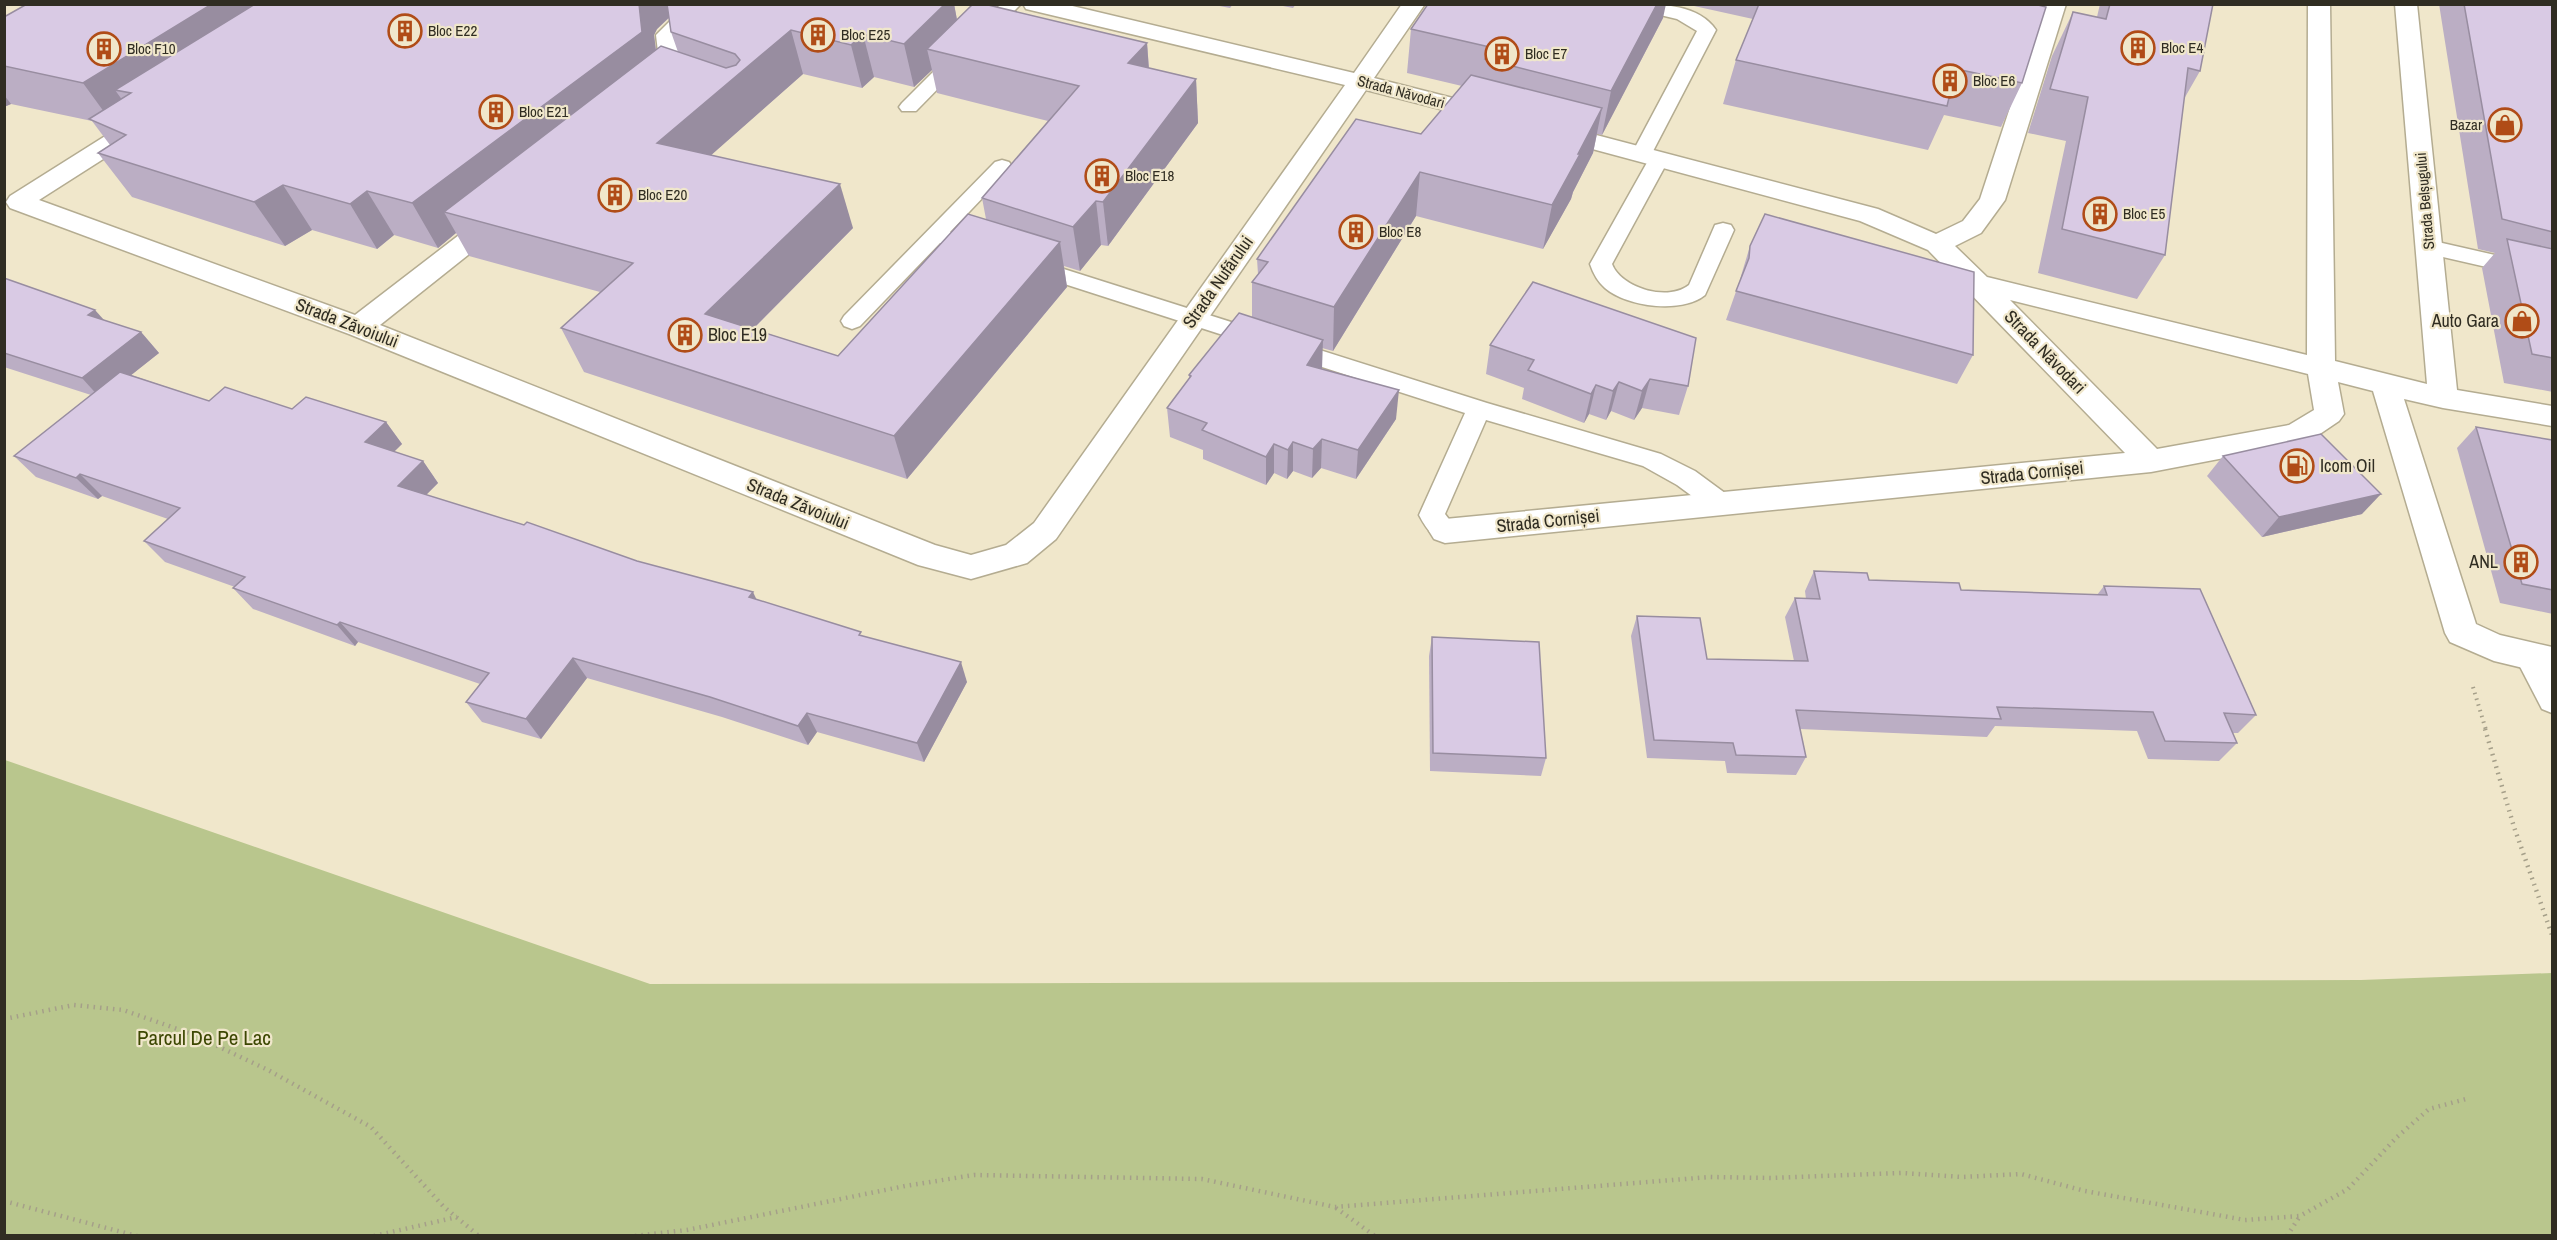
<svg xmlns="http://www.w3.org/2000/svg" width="2557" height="1240" viewBox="0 0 2557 1240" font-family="'Archivo Narrow',sans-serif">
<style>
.green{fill:#b9c68d}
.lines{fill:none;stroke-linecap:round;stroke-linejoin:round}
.lane-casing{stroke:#b4ac91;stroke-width:3}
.street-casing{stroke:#b4ac91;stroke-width:3}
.path-far1{stroke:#a59f89;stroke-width:4;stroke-dasharray:1.5 4.5;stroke-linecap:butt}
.path{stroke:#a59f89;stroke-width:4.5;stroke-dasharray:1.5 5;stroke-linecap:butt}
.lane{fill:#fff;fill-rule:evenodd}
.street{fill:#fff;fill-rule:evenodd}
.wall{fill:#bbaec4;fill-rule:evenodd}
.shaded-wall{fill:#988da0}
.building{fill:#d9cae4;stroke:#988da0;stroke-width:1.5}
.labels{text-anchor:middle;stroke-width:4.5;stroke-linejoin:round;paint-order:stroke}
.far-poi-label{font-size:15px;fill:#302d22;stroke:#f0e7cb;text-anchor:start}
.far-street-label{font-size:15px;fill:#302d22;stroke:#f0e7cb}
.street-label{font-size:18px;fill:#302d22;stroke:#f0e7cb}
.poi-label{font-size:18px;fill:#302d22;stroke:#f0e7cb;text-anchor:end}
.near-park-label{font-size:21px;fill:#3c4702;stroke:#f0e7cb}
</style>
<rect width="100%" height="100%" fill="#f0e7cb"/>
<polygon class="green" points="5,760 650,984 2361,980 2552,973 2552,1235 5,1235"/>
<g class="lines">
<defs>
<g id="lane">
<polygon points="1001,4 1021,4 916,111 902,111 899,107 902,103"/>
<path d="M1628,4C1657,4 1698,3 1716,30L1651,155L1648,159H1634L1631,155L1697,31L1677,19L1631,8Z"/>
<path d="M1659,153L1666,155L1669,159L1612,264C1621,288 1668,302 1689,285L1715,225L1723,223L1731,225L1734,230L1705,295C1682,314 1627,307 1605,288C1598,282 1593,273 1590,264L1649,159L1652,155Z"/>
<polygon points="1002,160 1009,162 1012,166 1009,170 950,232 989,244 992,249 989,254 981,256 940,243 860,326 852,329 844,326 841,321 844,316 995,162"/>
<polygon points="2429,240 2552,268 2552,282 2421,252 2418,247 2421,242"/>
<path d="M1029,258L1487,403L1661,454L1695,471L1729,496L1733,503L1729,510L1720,512L1711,510L1677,485L1643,466L1486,420L1445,514L1458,531L1454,538C1436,544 1427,530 1419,515L1465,413L1021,270L1018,265L1021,260Z"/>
<polygon points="2529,646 2539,649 2552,675 2552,713 2542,709 2515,657 2519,649"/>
</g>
<g id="street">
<path d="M687,4H712L679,37L685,79C677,90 668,95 655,92L651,87L661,77L656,35Z"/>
<polygon points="1023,4 1064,4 1354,73 1402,4 1425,4 1374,78 1500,110 1503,115 1500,120 1491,122 1366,90 1056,539 1027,563 971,579 918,565 349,334 10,208 6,202 10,196 137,116 146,114 155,116 158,121 155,126 39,200 355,315 489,212 498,210 507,212 511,218 507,224 380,325 935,545 971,555 1006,545 1034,523 1345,85 1026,9"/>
<path d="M2044,4H2066L2005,200L1981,233L1955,246L1987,277L2307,355L2308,4H2330L2335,361L2427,384L2395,4H2417L2457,390L2552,406V426L2443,408L2404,399L2476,624L2500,635L2552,647V675L2494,661L2450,642L2445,633L2373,391L2338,382L2344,414L2339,421L2308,442L2151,472L1445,543L1434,539L1429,531L1434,523L1445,519L2125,453L1928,250L1860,221L1544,136L1541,131L1544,126L1553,124L1562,126L1878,209L1936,234L1963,221L1980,199ZM2010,300L2308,374L2314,410L2289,425L2157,449Z"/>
</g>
</defs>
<use href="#lane" class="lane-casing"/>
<use href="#street" class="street-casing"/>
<polyline class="path-far1" points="2473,687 2486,730"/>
<g class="path">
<polyline points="2485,729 2514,827 2552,935"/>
<polyline points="4,1019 74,1005 123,1010 192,1034 268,1070 371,1127 443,1206 479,1236"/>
<polyline points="4,1201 137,1236"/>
<polyline points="1336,1208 1375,1236"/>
<polyline points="374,1236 457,1217"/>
<polyline points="635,1236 687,1230 905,1186 974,1175 1202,1179 1335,1207 1710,1177 1772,1178 1902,1173 1963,1177 2021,1174 2085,1191 2245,1220 2300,1216 2348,1189 2397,1137 2429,1109 2466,1099"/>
<polyline points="2287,1236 2300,1216"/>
</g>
<use href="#lane" class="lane"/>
<use href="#street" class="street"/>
</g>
<g class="wall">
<path d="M954,4L957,20L1147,43L1149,68L1196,79L1198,123L1108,246L1101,245L1080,271L1064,266L1067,287L907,479L584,372L561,328L600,292L469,256L456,233L438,248L394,235L377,249L312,230L285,246L132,197L98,153L110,145L92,121L11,104L4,107V17ZM669,18L671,32L678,52L656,50L654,35L657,29ZM932,70L937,93L1048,121L982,198L986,219L838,356L753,329L853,228L711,155L803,74L862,88L874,77L914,87Z"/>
<polygon points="1209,4 1233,4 1230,8"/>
<polygon points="1273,4 1296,4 1293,8"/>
<polygon points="1685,4 2034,4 2022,83 2001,127 1944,115 1928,150 1723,104 1736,60 1753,19"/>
<polygon points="2100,4 2213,4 2200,71 2184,99 2165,255 2137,299 2038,273 2066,141 2028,133 2052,56 2073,12 2097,17"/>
<polygon points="2439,4 2553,4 2553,392 2504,383 2482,268 2495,253 2478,249"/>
<polygon points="1663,18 1602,135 1597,134 1593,153 1573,192 1571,199 1543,249 1416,216 1333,351 1322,348 1322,369 1396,419 1356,479 1321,468 1312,478 1293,471 1287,479 1274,473 1266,485 1203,459 1203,450 1170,437 1167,408 1189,379 1189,375 1252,318 1252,282 1258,274 1257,259 1421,134 1462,86 1407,73 1411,29"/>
<polygon points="1750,246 1973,355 1957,384 1726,320 1740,280 1741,276"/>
<polygon points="4,278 103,320 141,332 159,353 131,375 209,401 292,409 386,422 402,444 394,452 423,461 438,483 426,495 756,599 863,636 967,682 924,762 817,732 808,745 722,717 587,678 541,739 482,722 466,702 480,684 358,642 355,646 253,609 233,588 235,587 165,562 144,541 168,519 102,496 98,499 36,477 14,456 91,395 4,367"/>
<polygon points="1490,345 1688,386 1679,415 1642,408 1634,420 1611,411 1606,420 1589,414 1584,423 1522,399 1524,388 1486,374"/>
<polygon points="2476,427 2553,442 2553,614 2500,603 2457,448"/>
<polygon points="2223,456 2362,514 2262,537 2207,476"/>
<polygon points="1814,571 1869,580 1961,590 2097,595 2104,586 2256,715 2238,733 2233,733 2237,743 2219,761 2148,759 2137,731 1995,726 1987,737 1800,729 1806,757 1796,775 1727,773 1725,761 1647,758 1631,636 1637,616 1707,659 1794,661 1785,617 1795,598 1806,599 1805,591"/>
<polygon points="1432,637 1546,758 1541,776 1430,771 1429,656"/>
</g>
<g class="shaded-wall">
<polygon points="212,4 276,4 131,93 115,90 133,115 115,127 83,83"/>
<polygon points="639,4 683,4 657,29 654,35 659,76 444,212 456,233 438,248 412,203"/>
<polygon points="945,4 954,4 961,41 927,49 932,70 914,87 904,44"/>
<polygon points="1657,4 1666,4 1663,18 1602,135 1611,91"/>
<polygon points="791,30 803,74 675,187 657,143"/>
<polygon points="863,34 874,77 862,88 851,45"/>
<polygon points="1147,43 1150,86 1128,63"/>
<polygon points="1196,79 1198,123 1108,246 1103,202"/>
<polygon points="4,95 11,104 4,107"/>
<polygon points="1602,108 1593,153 1573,192 1571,199 1543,249 1552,205"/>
<polygon points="1420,172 1416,216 1333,351 1334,307"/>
<polygon points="840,184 853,228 724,358 705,314"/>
<polygon points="283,185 312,230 285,246 254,202"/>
<polygon points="367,191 394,235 377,249 350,204"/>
<polygon points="1096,201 1101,245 1080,271 1073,227"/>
<polygon points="1060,242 1067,287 907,479 894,436"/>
<polygon points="95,310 113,330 88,315"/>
<polygon points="141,332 159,353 101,399 82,378"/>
<polygon points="1323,340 1322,369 1307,365"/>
<polygon points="1650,379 1642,408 1634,420 1642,391"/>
<polygon points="1619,382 1611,411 1606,420 1613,391"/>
<polygon points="1596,385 1589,414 1584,423 1591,394"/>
<polygon points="1399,390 1396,419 1356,479 1358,450"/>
<polygon points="386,422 402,444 381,464 365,442"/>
<polygon points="1322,439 1321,468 1312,478 1313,449"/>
<polygon points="1293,442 1293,471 1287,479 1288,450"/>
<polygon points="1274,444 1274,473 1266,485 1266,457"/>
<polygon points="423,461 438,483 414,507 398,486"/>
<polygon points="80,474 102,496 98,499 76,478"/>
<polygon points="2381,494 2362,514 2262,537 2279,517"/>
<polygon points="753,592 763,613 749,597"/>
<polygon points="340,622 358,642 355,646 337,625"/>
<polygon points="573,658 587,678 541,739 526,719"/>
<polygon points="961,662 967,682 924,762 917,743"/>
<polygon points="807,713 817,732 808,745 798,726"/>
</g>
<g class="building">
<polygon points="27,4 212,4 83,83 4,66 4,17"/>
<polygon points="255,4 639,4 642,32 412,203 367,191 350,204 283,185 254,202 98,153 126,135 89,119 131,93 115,90"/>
<polygon points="667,4 945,4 904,44 863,34 851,45 791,30 657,143 840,184 705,314 838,356 968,214 1060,242 894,436 561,328 633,263 444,212 661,46 726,68 736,65 740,60 735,54 671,32"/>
<polygon points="973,4 984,4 1147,43 1128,63 1196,79 1103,202 1096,201 1073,227 982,198 1079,86 927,49"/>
<polygon points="1428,4 1657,4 1611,91 1485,59 1494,48 1411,29"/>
<polygon points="1759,4 2034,4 2046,7 2022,83 1956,69 1947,106 1736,60"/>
<polygon points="2110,4 2213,4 2200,71 2188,68 2165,255 2062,229 2088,97 2050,89 2073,12 2106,19"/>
<polygon points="2464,4 2553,4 2553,232 2502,219"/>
<polygon points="1471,75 1602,108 1578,154 1580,154 1552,205 1420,172 1334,307 1252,282 1268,262 1257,259 1356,119 1421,134"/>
<polygon points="1765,214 1974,272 1973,355 1736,291 1749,258 1750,246"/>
<polygon points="2507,239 2553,249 2553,358 2532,354"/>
<polygon points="4,278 95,310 88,315 141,332 82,378 4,353"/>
<polygon points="1533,282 1696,338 1688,386 1650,379 1642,391 1619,382 1613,391 1596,385 1591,394 1528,370 1534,360 1490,345"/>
<polygon points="1239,313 1323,340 1307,365 1399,390 1358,450 1322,439 1313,449 1293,442 1288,450 1274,444 1266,457 1202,430 1207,423 1167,408 1191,376 1189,375"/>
<polygon points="120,372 209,401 225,387 292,409 306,397 386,422 365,442 423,461 398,486 524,525 527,522 637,561 753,592 749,597 861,632 859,635 961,662 917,743 807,713 798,726 710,697 573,658 526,719 466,702 489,673 340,622 337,625 233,588 245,577 144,541 180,508 80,474 76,478 14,456"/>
<polygon points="2476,427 2552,440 2553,442 2553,590 2522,584"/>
<polygon points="2321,434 2381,494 2279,517 2223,456"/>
<polygon points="1814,571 1867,573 1869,580 1959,583 1961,590 2107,595 2104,586 2200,589 2256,715 2224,713 2237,743 2165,741 2153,712 1997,707 2001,719 1796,710 1806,757 1736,755 1733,743 1654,740 1637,616 1700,618 1707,659 1808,661 1795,598 1820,599"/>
<polygon points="1432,637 1539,642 1546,758 1433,753"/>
</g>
<defs>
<symbol id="building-ring" viewBox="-11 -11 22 22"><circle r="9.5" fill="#f0e7cb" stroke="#b04c17" stroke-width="1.5"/><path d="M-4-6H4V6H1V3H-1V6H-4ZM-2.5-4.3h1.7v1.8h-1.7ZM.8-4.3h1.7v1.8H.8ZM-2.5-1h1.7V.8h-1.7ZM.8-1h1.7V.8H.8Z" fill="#b04c17"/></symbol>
<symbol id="shop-ring" viewBox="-11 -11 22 22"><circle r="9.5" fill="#f0e7cb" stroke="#b04c17" stroke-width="1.5"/><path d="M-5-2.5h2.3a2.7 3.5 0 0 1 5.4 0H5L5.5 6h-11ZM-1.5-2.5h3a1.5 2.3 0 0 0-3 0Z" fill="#b04c17"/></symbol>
<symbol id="fuel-ring" viewBox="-11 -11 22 22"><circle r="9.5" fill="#f0e7cb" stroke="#b04c17" stroke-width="1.5"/><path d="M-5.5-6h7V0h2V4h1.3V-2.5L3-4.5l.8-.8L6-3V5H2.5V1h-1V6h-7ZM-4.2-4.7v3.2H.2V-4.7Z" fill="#b04c17"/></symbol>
</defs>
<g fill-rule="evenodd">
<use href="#building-ring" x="386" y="12" width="38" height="38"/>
<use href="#building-ring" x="799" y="16" width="38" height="38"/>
<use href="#building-ring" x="2119" y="29" width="38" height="38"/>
<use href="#building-ring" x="85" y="30" width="38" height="38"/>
<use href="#building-ring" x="1483" y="35" width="38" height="38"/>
<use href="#building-ring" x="1931" y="62" width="38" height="38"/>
<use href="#building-ring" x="477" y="93" width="38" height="38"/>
<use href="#shop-ring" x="2486" y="106" width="38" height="38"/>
<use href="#building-ring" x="1083" y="157" width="38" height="38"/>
<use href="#building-ring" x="596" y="176" width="38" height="38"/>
<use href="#building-ring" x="2081" y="195" width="38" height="38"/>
<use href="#building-ring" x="1337" y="213" width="38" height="38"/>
<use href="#shop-ring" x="2503" y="302" width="38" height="38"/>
<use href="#building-ring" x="666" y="316" width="38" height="38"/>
<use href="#fuel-ring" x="2278" y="447" width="38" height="38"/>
<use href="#building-ring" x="2502" y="543" width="38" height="38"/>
</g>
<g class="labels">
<g class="far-poi-label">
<text x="428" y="36">Bloc E22</text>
<text x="841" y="40">Bloc E25</text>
<text x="2161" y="53">Bloc E4</text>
<text x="127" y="54">Bloc F10</text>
<text x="1525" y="59">Bloc E7</text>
<text x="1973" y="86">Bloc E6</text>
<text x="519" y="117">Bloc E21</text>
<text x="2482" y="130" text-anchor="end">Bazar</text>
<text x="1125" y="181">Bloc E18</text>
<text x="638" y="200">Bloc E20</text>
<text x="2123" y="219">Bloc E5</text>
<text x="1379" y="237">Bloc E8</text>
</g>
<g class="far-street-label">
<text transform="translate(1401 92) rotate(15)" y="5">Strada Năvodari</text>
<text transform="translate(2425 201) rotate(-95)" y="5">Strada Belșugului</text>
</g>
<g class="street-label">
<text transform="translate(1218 282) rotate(-55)" y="6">Strada Nufărului</text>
<text transform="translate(347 323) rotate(21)" y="6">Strada Zăvoiului</text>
<text transform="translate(2045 352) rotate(46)" y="6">Strada Năvodari</text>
<text transform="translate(2032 473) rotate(-6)" y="6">Strada Cornișei</text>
<text transform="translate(798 504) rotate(22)" y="6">Strada Zăvoiului</text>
<text transform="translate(1548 521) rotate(-6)" y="6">Strada Cornișei</text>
</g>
<g class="poi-label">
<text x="2499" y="327">Auto Gara</text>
<text x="708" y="341" text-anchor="start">Bloc E19</text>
<text x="2320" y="472" text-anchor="start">Icom Oil</text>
<text x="2498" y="568">ANL</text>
</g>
<g class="near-park-label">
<text x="204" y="1045">Parcul De Pe Lac</text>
</g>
</g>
<rect width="2557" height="1240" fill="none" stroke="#302d22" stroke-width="12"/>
</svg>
